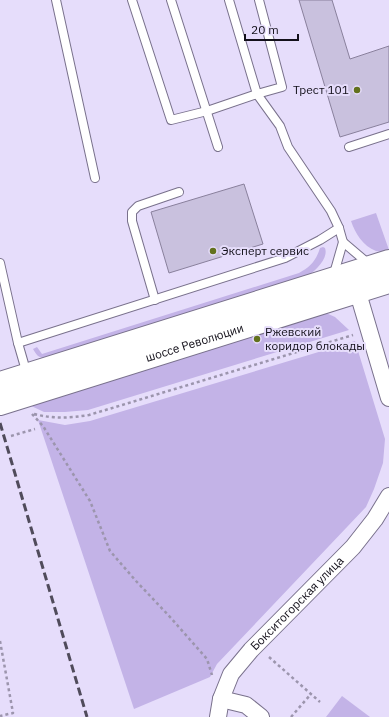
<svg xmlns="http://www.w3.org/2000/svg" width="389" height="717" viewBox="0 0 389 717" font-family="'IBM Plex Sans',sans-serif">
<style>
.green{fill:#c3b3e7}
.building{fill:#c9c1de;stroke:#89809c}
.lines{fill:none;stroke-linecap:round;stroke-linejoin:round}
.service-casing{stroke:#79718c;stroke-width:10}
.minor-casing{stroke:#79718c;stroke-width:18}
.primary-casing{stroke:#79718c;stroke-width:24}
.path{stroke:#9c95ad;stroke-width:2.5;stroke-dasharray:3 3;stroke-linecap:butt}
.service{stroke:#fff;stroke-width:8}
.minor{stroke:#fff;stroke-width:16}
.primary{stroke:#fff;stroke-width:22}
.rail{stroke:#504b5b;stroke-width:3;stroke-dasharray:8 4;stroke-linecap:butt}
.poi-dot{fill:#62711d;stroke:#e6ddfb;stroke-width:1.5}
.labels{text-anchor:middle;stroke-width:4;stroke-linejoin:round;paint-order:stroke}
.poi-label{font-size:12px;fill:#13101a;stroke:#e6ddfb;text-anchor:start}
.street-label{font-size:12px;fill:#13101a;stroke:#e6ddfb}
</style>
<rect width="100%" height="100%" fill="#e6ddfb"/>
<g class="green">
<path d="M376,213L389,250V251C385,251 380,252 376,251C363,246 355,233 351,221Z"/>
<path d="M323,247L325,248C329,259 314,272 306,277L45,358C38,358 36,354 33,349L37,347L42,354L299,273C310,267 316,261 320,248Z"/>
<polygon points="326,313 335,317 349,330 88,410 65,412 44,412 27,404 316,314"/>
<polygon points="355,341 385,439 383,463 374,489 366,507 217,664 210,677 134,709 38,420 65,425 90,421"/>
<polygon points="342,696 370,717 326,717"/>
</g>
<g class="building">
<polygon points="299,0 332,0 350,59 389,46 389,122 340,137"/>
<polygon points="244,184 263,244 169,273 151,212"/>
</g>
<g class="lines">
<defs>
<g id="service">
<polyline points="56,0 95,178"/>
<polyline points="132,0 171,120 207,111 257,94 282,87 259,0"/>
<polyline points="171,0 218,147"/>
<polyline points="229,0 257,94 280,126 288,147 331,211 339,228 343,242"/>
<polyline points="349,147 389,134"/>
<polyline points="0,263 18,343 27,374"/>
<polyline points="333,277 343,242 370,265"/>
<polyline points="155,300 132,221 132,212 138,206 179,192"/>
<polyline points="18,343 285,258 320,240 339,228"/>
</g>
<g id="minor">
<polyline points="355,283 389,398"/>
<polyline points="221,699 246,705 261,717"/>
<path id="s1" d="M218,717L221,699L231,674L251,650L353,547L375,519L389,496"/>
</g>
<g id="primary">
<polyline points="0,383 389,261"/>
<path id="s2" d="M0,404L389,282"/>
</g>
</defs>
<use href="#service" class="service-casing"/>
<use href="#minor" class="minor-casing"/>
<use href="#primary" class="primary-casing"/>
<g class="path">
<polyline points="32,414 43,426 90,501 110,551 136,581 171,618 207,659 212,675"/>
<path d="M34,414C54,419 69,418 89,415L353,335"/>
<polyline points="11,436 35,429"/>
<polyline points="0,641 13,713 0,716"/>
<polyline points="269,657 320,702"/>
<polyline points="291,717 311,694"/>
</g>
<use href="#service" class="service"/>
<use href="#minor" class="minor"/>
<use href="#primary" class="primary"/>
<polyline class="rail" points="0,423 87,717"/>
</g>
<g class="poi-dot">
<circle cx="357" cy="90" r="4"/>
<circle cx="213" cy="251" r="4"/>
<circle cx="257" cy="339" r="4"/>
</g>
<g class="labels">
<g class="poi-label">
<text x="349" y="94" text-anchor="end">Трест 101</text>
<text x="221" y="255">Эксперт сервис</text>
<text x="265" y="336">Ржевский<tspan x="265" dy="14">коридор блокады</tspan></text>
</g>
<g class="street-label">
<text dy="4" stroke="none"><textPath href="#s2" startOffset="204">шоссе Революции</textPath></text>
<text dy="4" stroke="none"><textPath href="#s1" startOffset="142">Бокситогорская улица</textPath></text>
</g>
</g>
<path d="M245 34v6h53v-6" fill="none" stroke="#13101a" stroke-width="2"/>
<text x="251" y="34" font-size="12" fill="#13101a" stroke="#e6ddfb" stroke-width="3" paint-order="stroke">20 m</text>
</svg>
